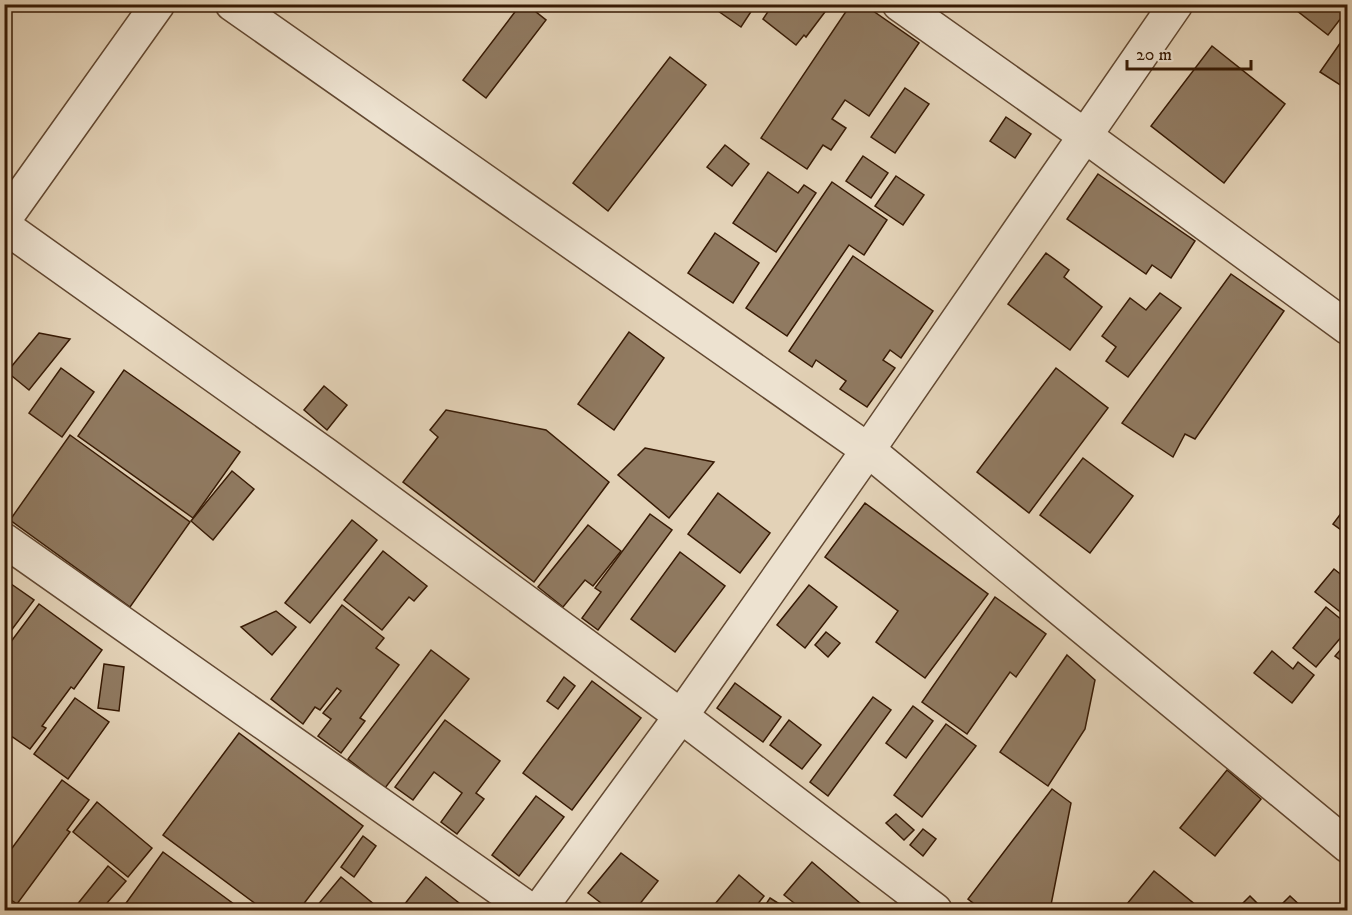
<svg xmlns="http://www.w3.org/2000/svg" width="1352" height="915" viewBox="0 0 1352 915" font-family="'IM FELL DW Pica',serif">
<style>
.building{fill:#907a61;stroke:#371a04;stroke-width:1.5}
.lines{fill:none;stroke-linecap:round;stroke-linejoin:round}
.street-casing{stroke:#624831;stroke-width:36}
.street{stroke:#ede2d0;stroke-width:33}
</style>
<rect width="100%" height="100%" fill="#e3d2b7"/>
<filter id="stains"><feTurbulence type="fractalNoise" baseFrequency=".00333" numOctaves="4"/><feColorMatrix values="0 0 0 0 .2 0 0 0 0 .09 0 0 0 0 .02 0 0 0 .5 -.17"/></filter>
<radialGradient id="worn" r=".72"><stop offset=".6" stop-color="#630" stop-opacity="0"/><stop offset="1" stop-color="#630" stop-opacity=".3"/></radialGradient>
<g class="building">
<polygon points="521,4 526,4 546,20 486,98 463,80"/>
<polygon points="708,4 756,4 741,27"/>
<polygon points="773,4 831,4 806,37 804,35 796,45 763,19"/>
<polygon points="851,4 863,4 919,43 869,116 845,100 832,119 846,128 831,150 823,145 807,169 761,138"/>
<polygon points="1300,4 1348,4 1348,9 1328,35 1296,10"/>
<polygon points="1348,32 1348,90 1320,72"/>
<polygon points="1212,46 1285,104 1224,183 1151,126"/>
<polygon points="670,57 706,85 608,211 573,183"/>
<polygon points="905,88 929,104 895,153 871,137"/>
<polygon points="1006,117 1031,134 1015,158 990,141"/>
<polygon points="725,145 749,164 732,186 707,167"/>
<polygon points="863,156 888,173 871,198 846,181"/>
<polygon points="768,172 798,193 804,185 816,193 776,252 733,223"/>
<polygon points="1098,174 1195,241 1171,278 1152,265 1146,274 1067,219"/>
<polygon points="896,176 924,195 903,225 875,206"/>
<polygon points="832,182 887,220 864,255 849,245 787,336 746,308"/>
<polygon points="715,233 759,263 733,303 688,273"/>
<polygon points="1046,253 1069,270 1064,277 1102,307 1070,350 1008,304"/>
<polygon points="853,256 933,311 901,358 890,350 883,360 895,368 867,407 840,389 846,381 816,360 812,367 789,351"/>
<polygon points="1231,274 1284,311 1195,439 1185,434 1173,457 1122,423"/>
<polygon points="1160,293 1181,308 1128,377 1106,361 1116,347 1102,336 1130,298 1146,310"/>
<polygon points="629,332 664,358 614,430 578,404"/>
<polygon points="39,333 70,339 29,390 7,372"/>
<polygon points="61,368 94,392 62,437 29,413"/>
<polygon points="1056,368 1108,408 1029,513 977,472"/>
<polygon points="124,370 240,452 193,518 78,436"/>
<polygon points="324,386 347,405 327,430 304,410"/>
<polygon points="446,410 546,430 609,482 534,582 403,482 438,437 430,430"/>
<polygon points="70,435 190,522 130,607 10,520"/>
<polygon points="645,448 714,462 669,518 618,475"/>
<polygon points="1083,458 1133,496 1090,553 1040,515"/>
<polygon points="232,471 254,489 213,540 191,521"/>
<polygon points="718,493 770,533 740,573 688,534"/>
<polygon points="865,503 988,594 925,678 876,642 898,611 825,557"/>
<polygon points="1348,504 1348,535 1333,524"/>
<polygon points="650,514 672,530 598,630 582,618 601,592 595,588"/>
<polygon points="352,520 377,540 310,623 285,603"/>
<polygon points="588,525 621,551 593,586 585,580 563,607 538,587"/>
<polygon points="383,551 427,586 414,601 409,597 382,630 344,600"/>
<polygon points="680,552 725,586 675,652 631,619"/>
<polygon points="1334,569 1348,580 1348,618 1315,592"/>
<polygon points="4,579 34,600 4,640"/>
<polygon points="809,585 837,607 805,648 777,625"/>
<polygon points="995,597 1046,634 1016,677 1010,672 967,734 922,702"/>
<polygon points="39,604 102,650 74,689 71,687 42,726 46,728 30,749 4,731 4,651"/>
<polygon points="342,605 384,638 376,648 399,665 360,718 365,721 341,753 318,736 331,719 323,713 341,691 337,688 320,710 315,707 303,724 271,699"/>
<polygon points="1326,607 1348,625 1348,629 1316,667 1293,648"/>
<polygon points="276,611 296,627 272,655 241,627"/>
<polygon points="826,632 840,643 828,657 815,645"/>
<polygon points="1348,641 1348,665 1335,656"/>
<polygon points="431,650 469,679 385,788 348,759"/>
<polygon points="1272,651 1293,669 1298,662 1314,675 1292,703 1254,673"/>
<polygon points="1067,655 1095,680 1085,729 1048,786 1000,752"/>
<polygon points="104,664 124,667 119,711 98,708"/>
<polygon points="564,677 575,686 558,709 547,701"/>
<polygon points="592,681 641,718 572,810 523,773"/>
<polygon points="735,683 781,717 763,742 717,708"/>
<polygon points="873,697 891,710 828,796 810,782"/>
<polygon points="75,698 109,722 68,779 34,754"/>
<polygon points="913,706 933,721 906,758 886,743"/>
<polygon points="445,720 500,761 476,793 484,799 457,834 441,822 462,793 434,772 413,800 395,787"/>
<polygon points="789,720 821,745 802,769 770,745"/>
<polygon points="946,724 976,746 922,817 894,795"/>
<polygon points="239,733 363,826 299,910 264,910 163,835"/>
<polygon points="1227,770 1261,799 1215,856 1180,828"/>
<polygon points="62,780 89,800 67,830 70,832 17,904 4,895 4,859"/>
<polygon points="1052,789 1071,803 1050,910 982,910 968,899"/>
<polygon points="536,796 564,817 519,876 492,855"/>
<polygon points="97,802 152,848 128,877 73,832"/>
<polygon points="896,814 914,830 904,840 886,823"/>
<polygon points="923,829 936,839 923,856 910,845"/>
<polygon points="363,836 376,846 354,877 341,867"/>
<polygon points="163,852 242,910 121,910"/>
<polygon points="621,853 658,881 635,910 610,910 588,893"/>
<polygon points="812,862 868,910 803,910 784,895"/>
<polygon points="108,866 126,881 101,910 80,910 76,906"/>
<polygon points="1154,871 1197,906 1194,910 1122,910"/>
<polygon points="739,875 764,896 753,910 710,910"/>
<polygon points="341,877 381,910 320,910 316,907"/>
<polygon points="426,877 468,910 400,910"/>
<polygon points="1250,896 1264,910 1236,910"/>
<polygon points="1290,896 1305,910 1276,910"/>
<polygon points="770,898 789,910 762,910"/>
</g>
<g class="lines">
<defs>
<g id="street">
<polyline points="232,4 868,450 1348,846"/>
<polyline points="899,4 1084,135 1348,328"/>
<polyline points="4,220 158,4"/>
<polyline points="4,226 326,455 681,716 935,910"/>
<polyline points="4,540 530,910"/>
<polyline points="539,910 681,716 868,450 1176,4"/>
</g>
</defs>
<use href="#street" class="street-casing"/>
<use href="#street" class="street"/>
</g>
<rect width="1352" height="915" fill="none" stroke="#e3d2b7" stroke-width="24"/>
<rect x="6" y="6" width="1340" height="903" fill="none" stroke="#371a04" stroke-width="3"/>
<rect x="12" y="12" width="1328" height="891" fill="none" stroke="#371a04" stroke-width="1.5"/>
<path d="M1127 60v9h124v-9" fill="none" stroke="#371a04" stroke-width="3"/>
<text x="1136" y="60" font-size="18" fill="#371a04" stroke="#ede2d0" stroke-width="4.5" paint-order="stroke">20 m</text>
<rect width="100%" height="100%" filter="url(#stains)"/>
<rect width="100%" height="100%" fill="url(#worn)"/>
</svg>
